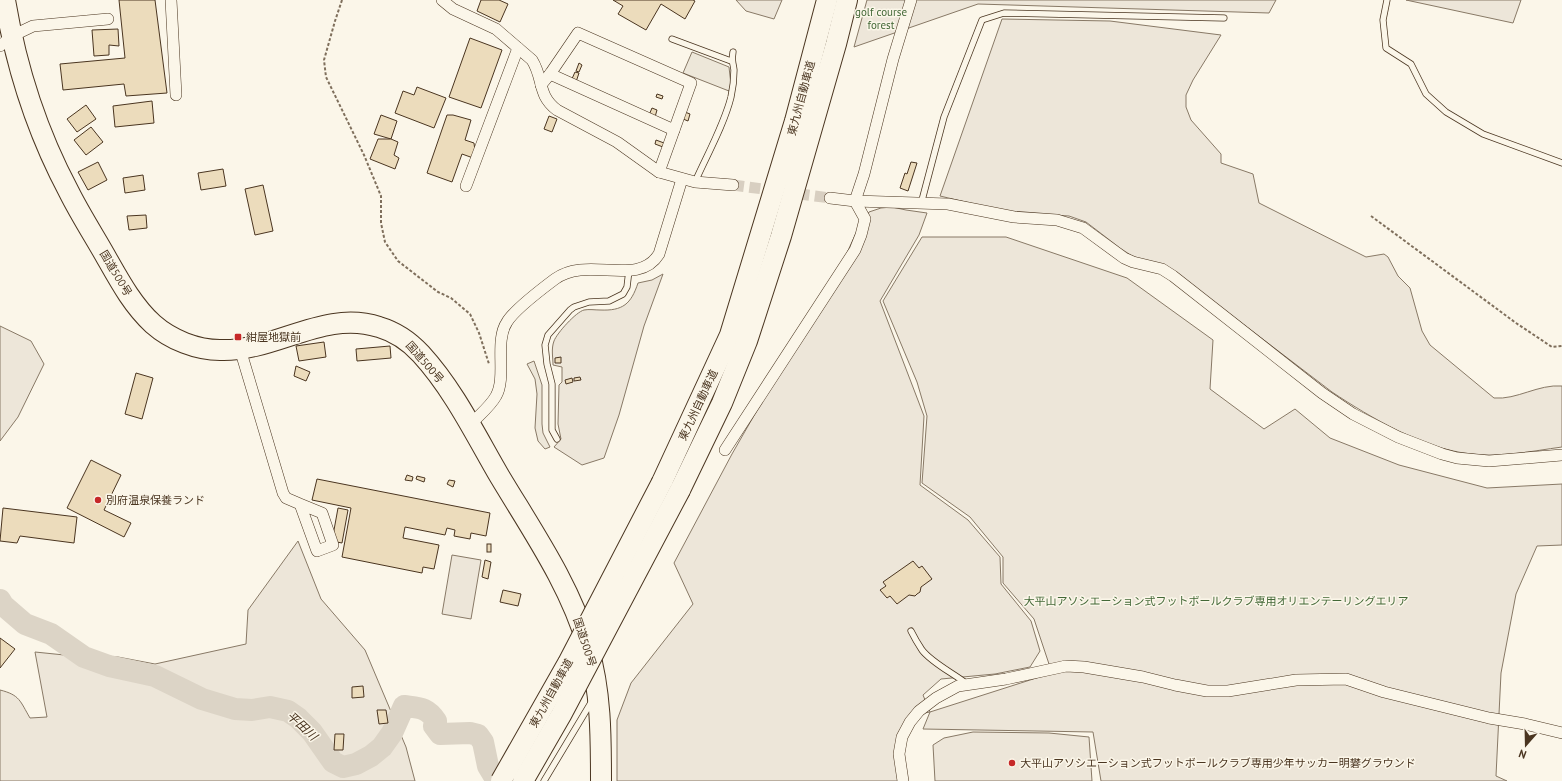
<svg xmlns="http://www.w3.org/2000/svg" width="1562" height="781" viewBox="0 0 1562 781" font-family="'PT Sans','Noto Sans JP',sans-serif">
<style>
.green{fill:#ede6d9;stroke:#887966}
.parking{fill:#ede7d9;stroke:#887966}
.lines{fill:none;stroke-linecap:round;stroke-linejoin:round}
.river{stroke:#dcd4c6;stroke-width:22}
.building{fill:#ecdcbc;stroke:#4a3520}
.street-tunnel{stroke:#d8cfc1;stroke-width:11;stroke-dasharray:11 5.5;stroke-linecap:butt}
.lane-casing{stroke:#4a3520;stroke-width:7}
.street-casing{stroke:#4a3520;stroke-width:12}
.highway-casing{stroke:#4a3520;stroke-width:22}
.path{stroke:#7f6f5c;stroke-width:2;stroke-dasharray:3 2;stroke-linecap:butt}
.lane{stroke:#fbf6e9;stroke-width:5.5}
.street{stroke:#fbf6e9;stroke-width:11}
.highway{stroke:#fbf6e9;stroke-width:20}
.highway-bridge-casing{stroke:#4a3520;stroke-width:22;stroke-linecap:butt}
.highway-bridge{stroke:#fbf6e9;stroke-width:20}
.poi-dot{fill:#c62828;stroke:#fbf6e9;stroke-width:1.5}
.labels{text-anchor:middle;stroke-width:3;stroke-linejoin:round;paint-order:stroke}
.park-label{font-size:11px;fill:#436837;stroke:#fbf6e9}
.street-label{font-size:11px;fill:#4a3520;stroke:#fbf6e9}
.poi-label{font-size:11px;fill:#4a3520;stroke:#fbf6e9;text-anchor:start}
.water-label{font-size:12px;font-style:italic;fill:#4a3520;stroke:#fbf6e9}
</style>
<rect width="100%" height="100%" fill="#fbf6e9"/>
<g class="green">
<polygon points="736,0 782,0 774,19 746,11"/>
<polygon points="867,0 1276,0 1269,13 978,4 854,47"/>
<polygon points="1406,0 1521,0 1513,23"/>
<path d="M1002,19L1110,21L1221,35L1193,80L1186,95V107L1191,120L1221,154V163L1253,174L1259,203L1366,257L1384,254L1388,257L1398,276L1410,288L1422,331L1430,345L1494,398C1517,400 1538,384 1562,386V447C1532,451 1500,458 1471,454C1424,449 1371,418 1332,392L1176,273L1132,256L1120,248L1086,222L1069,216L1008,212L940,196Z"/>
<polygon points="892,207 906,210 927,213 919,235 880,301 924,416 920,485 968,520 1000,557 1001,584 1031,621 1040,651 1030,667 995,674 941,679 923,695 930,712 1052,673 1034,619 1003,583 1003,557 970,517 922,483 927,416 917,382 883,301 922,237 1006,237 1127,278 1213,340 1210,389 1264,429 1295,409 1330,438 1399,465 1487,488 1562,484 1562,545 1537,546 1516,594 1501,673 1496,776 1507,781 1101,781 1093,732 923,729 930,712 908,716 899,781 617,781 617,720 631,683 693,604 674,563 732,454 846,255 856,233 869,212 881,208"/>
<path d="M663,274L644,326L619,415L604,458L582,465L554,447L561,439L558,424L559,385L562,382V367L553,365C553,357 551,349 554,341C557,333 576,312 584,310C589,309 595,310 600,310C623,311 631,304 638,283L652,280Z"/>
<polygon points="0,326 31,341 44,364 18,417 0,441"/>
<path d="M298,541L321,599L365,650L406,747L415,781H0V690C20,695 20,701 30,718L47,717L35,652L84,657H118L155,664L246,644L248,610Z"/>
<polygon points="452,555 481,560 471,619 442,614"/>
<polygon points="973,732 1049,733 1089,737 1092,781 935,781 933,745 944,738"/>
</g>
<g class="parking">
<polygon points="692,52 729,67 731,85 729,91 683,73"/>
<polygon points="534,361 542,385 542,424 543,433 550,447 545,449 538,441 535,428 537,394 535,379 527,364"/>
</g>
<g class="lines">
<path class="river" d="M0,600L3,605L25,624L51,634L84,657L109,666L155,676L202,699L235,709L252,710L270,707L288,711L298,718L312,732L333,762L343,767L356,764L371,756L382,747L392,733L404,706C419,708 427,707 436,721L434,726L440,734L470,733L478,735L483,742L488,766L497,781"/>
</g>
<g class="building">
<polygon points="119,0 155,0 167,93 126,96 124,84 63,90 60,64 125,58"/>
<polygon points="481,0 499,0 508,4 500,22 477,11"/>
<polygon points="613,0 693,0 695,1 685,19 661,4 646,30 618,14 623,6"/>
<polygon points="118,29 119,46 109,45 109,55 94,56 92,30"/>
<polygon points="470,38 502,50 481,108 449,97"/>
<polygon points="579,63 582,65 579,72 576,71"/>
<polygon points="575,72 579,73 576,82 571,81"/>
<polygon points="417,87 446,98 434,128 395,113 403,91 414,95"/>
<polygon points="657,94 663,96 662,99 656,97"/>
<polygon points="152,101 154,123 115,127 113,106"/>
<polygon points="86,105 96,119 77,132 67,119"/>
<polygon points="652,108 657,110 655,117 649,115"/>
<polygon points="685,112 690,114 688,121 683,119"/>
<polygon points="381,115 397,121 391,139 374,134"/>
<polygon points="447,115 453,115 471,120 465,140 474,143 476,159 462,154 452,182 427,173"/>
<polygon points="549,116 557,119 552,132 544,129"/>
<polygon points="91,127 103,142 86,155 74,140"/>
<polygon points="378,139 391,139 398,142 394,155 399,158 395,169 370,159"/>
<polygon points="656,140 664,143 663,147 655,144"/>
<polygon points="98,162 107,180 88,190 78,172"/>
<polygon points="911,162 917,163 908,191 900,188 905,173 907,174"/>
<polygon points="223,169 226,186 201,190 198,173"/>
<polygon points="143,175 145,190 125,193 123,178"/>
<polygon points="263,185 273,231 255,235 245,189"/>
<polygon points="146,215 147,228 129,230 127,216"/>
<polygon points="324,342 326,357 299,361 296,346"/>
<polygon points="390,346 391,358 357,361 356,349"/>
<polygon points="561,357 561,363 555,363 555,358"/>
<polygon points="296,366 310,372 306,381 294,376"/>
<polygon points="136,373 153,378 142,419 125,414"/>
<polygon points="580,377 581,380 574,381 574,378"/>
<polygon points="572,378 573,382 566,384 565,380"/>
<polygon points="91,460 121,475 104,510 131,523 124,537 67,508"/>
<polygon points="407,475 413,477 412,481 405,480"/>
<polygon points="417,476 425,478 424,482 416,479"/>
<polygon points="317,479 490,513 486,536 471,533 470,539 454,536 455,530 447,528 445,535 405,527 403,538 439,545 434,569 423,567 422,573 342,557 351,508 312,500"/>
<polygon points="449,480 455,481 453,487 447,484"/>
<polygon points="3,508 77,517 74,543 20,536 17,543 0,541"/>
<polygon points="338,508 348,510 342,543 332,541"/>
<rect x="487" y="544" width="4" height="8"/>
<polygon points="485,560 491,562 488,579 482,577"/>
<polygon points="913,561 919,568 922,566 932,579 921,587 920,592 917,594 915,596 909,595 897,604 890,596 887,598 880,590 886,586 883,582"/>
<polygon points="503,590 521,594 518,606 500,602"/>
<polygon points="0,638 15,649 0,668"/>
<polygon points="363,686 364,697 352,698 352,687"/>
<polygon points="377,710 386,710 388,723 379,724"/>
<polygon points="335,734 344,734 343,750 334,750"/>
</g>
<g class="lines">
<polyline class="street-tunnel" points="733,185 830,198"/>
<defs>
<g id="lane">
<polyline points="1387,0 1383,20 1386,48 1411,64 1426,94 1446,112 1483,134 1562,163"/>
<polyline points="672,39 731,61"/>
<path d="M695,182C707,155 724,125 731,97C733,88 734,78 734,70C733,61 731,61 733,52"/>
<polyline points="921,204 944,117 982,20 1004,13 1224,18"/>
<polyline points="557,439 552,430 552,384 547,364 545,345 548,335 570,310 574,307 589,302 609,301 623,294 627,287 629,270"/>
<path d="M911,631C914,637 918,644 922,650C932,663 953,673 967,684"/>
<polyline points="544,781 592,701"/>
</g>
<g id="street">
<polyline points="171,0 176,95"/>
<path d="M442,0L453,9L496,29L532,60C544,79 537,95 557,110L617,142L659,172L695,182L733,185"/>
<polyline points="0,46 12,36 33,26 108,19"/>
<polyline points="550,74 674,130"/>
<polyline points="541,85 550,74 578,33 691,83 659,172"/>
<polyline points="466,186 518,48"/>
<polyline points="830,198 855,201 948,204 1014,217 1057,220 1083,228 1124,258 1133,262 1162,269 1173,276 1322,393 1353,414 1398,437 1442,454 1457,458 1489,461 1562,455"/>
<polyline points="240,349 283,493 286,498 300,504 317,551 333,545 322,513 300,504"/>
<path d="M470,425C478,416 490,407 496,396C507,377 494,341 507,322C514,310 543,288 555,279C588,255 638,288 659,254L682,179"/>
<polyline points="725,450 855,250 861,235 865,219 855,201 864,174 893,59 911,0"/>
<polyline points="903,781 899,754 902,737 910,722 919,711 936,698 958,686 1006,679 1066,666 1084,667 1143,677 1175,685 1207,691 1228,691 1296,680 1346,679 1384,692 1489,718 1525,724 1562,733"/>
</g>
<g id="highway">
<path d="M5,0C16,66 37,132 69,192C79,212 91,231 102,250C117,276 131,304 153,324C171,340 197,350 220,350C275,352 324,309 379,327C396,332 409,341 421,354C454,390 476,436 500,477C533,532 570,585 588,647C601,691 601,736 601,781"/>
<polyline points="662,482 730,335 795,121 827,0"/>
<polyline points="680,490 722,403 747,341 781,236 836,44 847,0"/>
</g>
</defs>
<use href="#lane" class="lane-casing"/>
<use href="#street" class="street-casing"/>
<use href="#highway" class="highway-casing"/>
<g class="path">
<polyline points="342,0 335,21 324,60 326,77 364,155 381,196 381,223 385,242 398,261 438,292 451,298 470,314 479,333 489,364"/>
<polyline points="1371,216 1516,323 1552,347 1562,346"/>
</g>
<use href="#lane" class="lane"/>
<use href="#street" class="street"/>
<use href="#highway" class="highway"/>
<defs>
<g id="highway-bridge">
<polyline points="501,781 568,663 662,482"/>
<polyline points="523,781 561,715 680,490"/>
</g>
</defs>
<use href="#highway-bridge" class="highway-bridge-casing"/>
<use href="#highway-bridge" class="highway-bridge"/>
</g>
<g class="poi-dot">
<rect x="234" y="333" width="8" height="8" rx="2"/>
<circle cx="98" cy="500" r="4"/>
<circle cx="1012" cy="763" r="4"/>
</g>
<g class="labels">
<g class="park-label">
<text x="881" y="16">golf course<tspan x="881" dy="13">forest</tspan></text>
<text x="1216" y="605">大平山アソシエーション式フットボールクラブ専用オリエンテーリングエリア</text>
</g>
<g class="street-label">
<text transform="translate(801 98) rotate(-75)" y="4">東九州自動車道</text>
<text transform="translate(116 273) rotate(59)" y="4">国道500号</text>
<text transform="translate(425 362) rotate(49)" y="4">国道500号</text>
<text transform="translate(698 405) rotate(-65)" y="4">東九州自動車道</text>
<text transform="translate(585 642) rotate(72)" y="4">国道500号</text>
<text transform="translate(551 693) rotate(-61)" y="4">東九州自動車道</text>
</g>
<g class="poi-label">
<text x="246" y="341">紺屋地獄前</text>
<text x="106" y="504">別府温泉保養ランド</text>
<text x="1020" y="767">大平山アソシエーション式フットボールクラブ専用少年サッカー明礬グラウンド</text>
</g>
<g class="water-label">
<text transform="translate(302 726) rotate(43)" y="4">平田川</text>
</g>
</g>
<g transform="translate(1526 745) rotate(200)" stroke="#fbf6e9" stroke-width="3" paint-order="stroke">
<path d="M0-3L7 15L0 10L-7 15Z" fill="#4a3520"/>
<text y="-6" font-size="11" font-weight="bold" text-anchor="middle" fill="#4a3520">N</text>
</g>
</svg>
